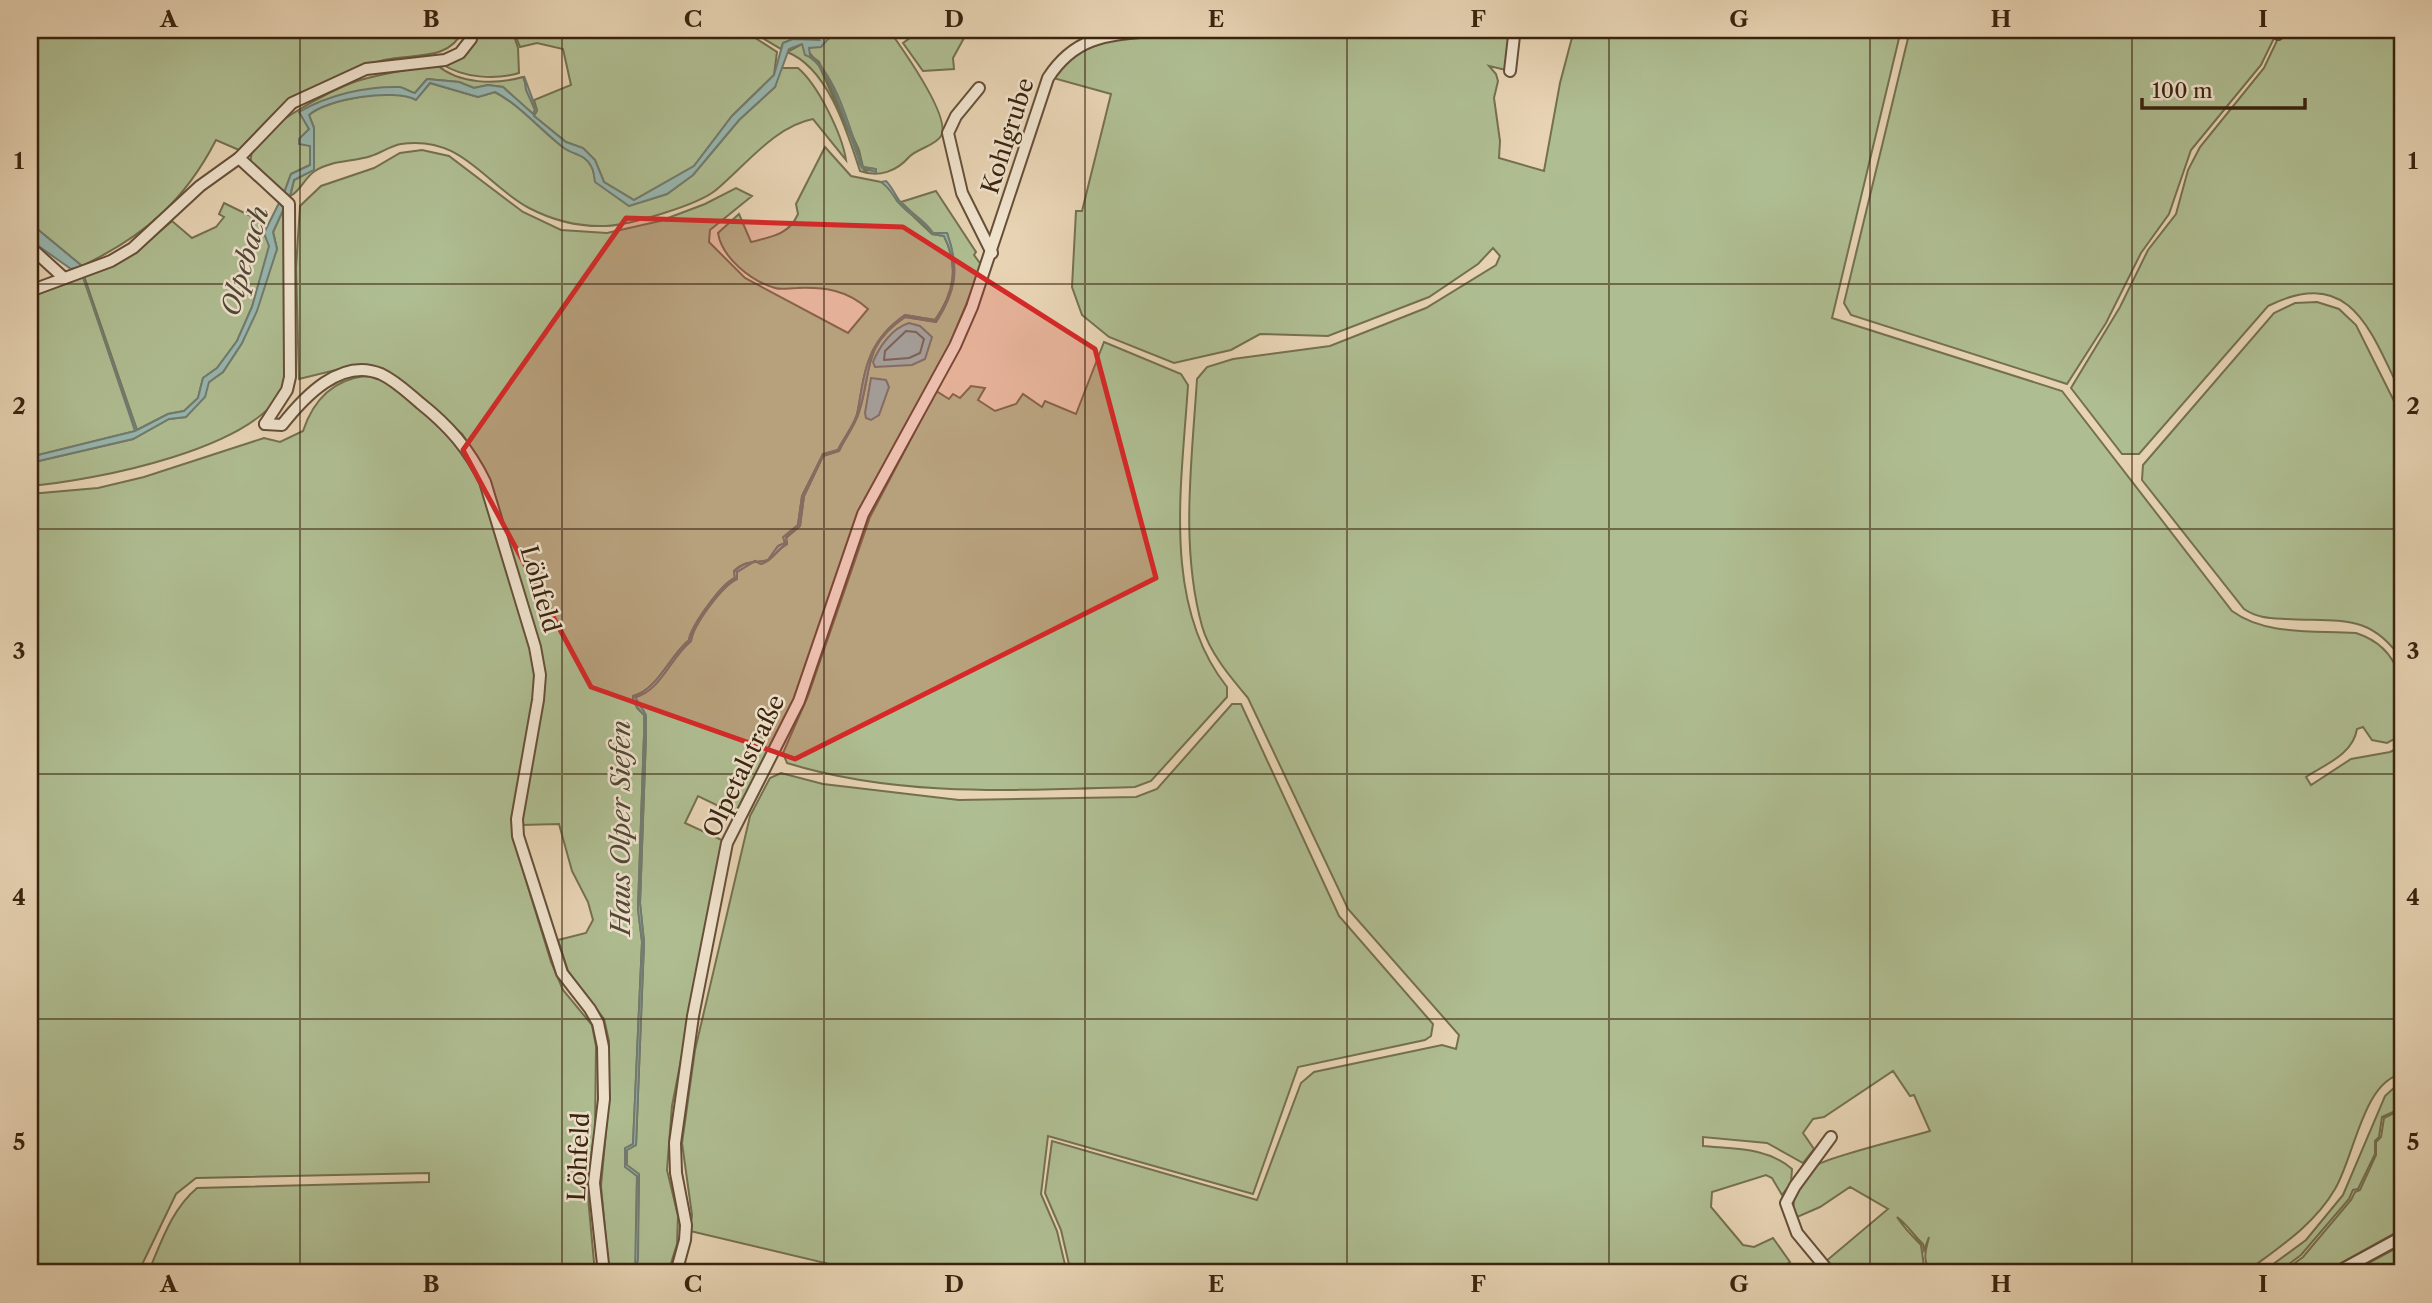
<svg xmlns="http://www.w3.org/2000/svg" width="2432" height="1303" viewBox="0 0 2432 1303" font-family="'Libre Caslon Text',serif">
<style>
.green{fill:#afbe92;stroke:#747050;stroke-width:2}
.water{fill:#97b8b1;stroke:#727c70;stroke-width:2}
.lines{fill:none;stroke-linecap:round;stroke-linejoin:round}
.shore{stroke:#686e60;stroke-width:2}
.minor-casing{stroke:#664f38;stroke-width:14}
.minor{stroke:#f0e3ce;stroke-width:10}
.marked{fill:#d62828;fill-opacity:0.2;stroke:#d62828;stroke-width:5;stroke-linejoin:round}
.grid{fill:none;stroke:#3a230e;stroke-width:2;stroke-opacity:0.55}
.labels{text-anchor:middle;stroke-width:5;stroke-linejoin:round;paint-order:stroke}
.street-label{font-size:24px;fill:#3a230e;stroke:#f0e3ce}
.water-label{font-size:26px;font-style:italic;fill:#514837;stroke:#f0e3ce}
.neatline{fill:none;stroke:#3a230e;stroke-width:2.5}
.grid-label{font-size:23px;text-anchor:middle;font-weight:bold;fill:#3a230e}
</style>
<rect width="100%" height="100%" fill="#e8d4b4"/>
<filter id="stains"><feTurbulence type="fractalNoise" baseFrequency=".00286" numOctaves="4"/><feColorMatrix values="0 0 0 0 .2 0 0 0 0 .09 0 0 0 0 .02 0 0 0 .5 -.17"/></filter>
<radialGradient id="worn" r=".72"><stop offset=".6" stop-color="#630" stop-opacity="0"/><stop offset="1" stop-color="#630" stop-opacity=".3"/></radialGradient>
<g class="green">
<path d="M30,30H463C449,62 413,53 384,60C335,73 272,113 239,150L216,140C184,202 144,236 82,266L30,223Z"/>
<path d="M475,30H512L518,48L519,73C495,80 463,78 442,64Z"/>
<polygon points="513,30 567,30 585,34 599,30 743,30 777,52 774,75 732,116 694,166 634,200 604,182 595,160 583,148 566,142 534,116 537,110 534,100 571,85 563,49 537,43 520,47"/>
<polygon points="749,30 812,30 820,40 793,39 783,43 781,49"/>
<path d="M821,30H889C901,47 952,117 941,136C935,146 918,148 909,157C897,171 879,178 860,171C847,131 828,68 787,52L802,44L818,63L857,150L860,164L865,171L875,169L863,167L859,150L819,62L809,54V48L828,39Z"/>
<polygon points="921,30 940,30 964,38 953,58 954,69 923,71 903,43"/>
<path d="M1228,30H1507L1511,38L1506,70L1489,66L1496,74L1498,81L1494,98L1500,141L1499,158L1544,171L1560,83L1574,30H1901L1832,318L2062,391L2232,611C2266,636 2315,630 2356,633C2405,649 2405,692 2402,735L2387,743L2372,740L2363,727L2357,729C2353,754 2326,764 2306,777L2311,785L2351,759L2390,752L2402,746V1074C2363,1081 2354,1158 2335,1189C2316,1222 2284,1244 2254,1266L2259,1273H1932C1922,1261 1925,1252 1929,1237L1924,1250L1923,1244C1913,1235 1908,1225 1897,1217C1902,1225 1912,1236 1921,1245L1924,1266L1930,1273H1835L1825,1262L1888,1209L1850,1187L1820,1207L1795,1218C1789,1201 1801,1177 1815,1166C1827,1157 1910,1137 1930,1131L1914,1095L1910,1096L1893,1071L1824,1117L1813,1119L1803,1133L1814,1149L1803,1163L1767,1143L1703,1137V1146C1734,1149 1767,1147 1792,1169L1791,1183L1782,1195L1772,1178L1766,1175L1712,1192L1711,1207L1743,1245L1754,1247L1773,1238L1790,1262L1773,1273H1071L1061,1230L1045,1193L1052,1141L1257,1200L1301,1083L1314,1072L1442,1045L1456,1049L1459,1035L1348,909L1248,698C1231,678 1209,652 1202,626C1180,546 1192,460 1197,379L1207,367L1233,359L1330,346L1426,308L1496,265L1500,256L1493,248L1478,264L1429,297L1328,336L1260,334L1231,350L1174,363L1109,337L1082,315L1072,287L1076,211H1082L1111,94L1053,78C1082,28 1158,36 1209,32L1219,35Z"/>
<polygon points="1910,30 2278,30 2261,65 2191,150 2169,214 2141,253 2106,323 2067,384 1851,315 1844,303"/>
<path d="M2282,30H2402V395C2371,333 2352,264 2268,306L2139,454H2122L2071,388L2120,307L2148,250L2176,214L2188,170L2200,147L2264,68Z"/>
<path d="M437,65C459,84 495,85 523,77L535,110L533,114L503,87L488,85L474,88L459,82L427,79L415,93C373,90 336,90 300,112L309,129L304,137L310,146V165L291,174L284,193L251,162C246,132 333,89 357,81C383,73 410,69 437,65Z"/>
<path d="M780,68H798C818,85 842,134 846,160L813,119C775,126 745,166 716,190C698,205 630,225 606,226C579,227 552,220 529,208C483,183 462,135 401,144C390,146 381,153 371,156C353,162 331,160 315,171C305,177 300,192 290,196L294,180L314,169V128L309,115C326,99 394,88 416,99L430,83L478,97L495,92C521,106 540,130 564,148C574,155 585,154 591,166C594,170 594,177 596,182L629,206L667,194L693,175L739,120L775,87Z"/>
<path d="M825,147L851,176L881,182L891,189L897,201L932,234L944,236C959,266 954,293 935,320L905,315C867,341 865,370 858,410C856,424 844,437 838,450L823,454L802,496L798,525L784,537L785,543L778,546L768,560C755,564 746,559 734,571L735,578C722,583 691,626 689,640C669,656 658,690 633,696L637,708L644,715V735L638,909L642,942L633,1144L625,1149V1166L637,1176L636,1260L635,1273H609L601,1186L609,1098V1041L604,1019L568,971L558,940L586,933L593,920L588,902L572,871L559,824L522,825L540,648L489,480L477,456L462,434L399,380L348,367L299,379L296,268L300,206L321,186L374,168L400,153L422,150L449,156L523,212L561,230L607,233L660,221L705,204L736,188L752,196L710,230L709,242L745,278L848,333L868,309C847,290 825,287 797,288C790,288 781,290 775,288C751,281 722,258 718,233L739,214L751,242C771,237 789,235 798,214L796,204Z"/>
<path d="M936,191L976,252L974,255L982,266L950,344L860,512L797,693L782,728L735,814L698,796L685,823L724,841L672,1106L667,1170L678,1216L677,1244L668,1273H637L639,1175L627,1166V1150L636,1145L644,942L640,903L646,735L644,711L638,706L635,697C657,693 672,656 691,641C693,625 722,586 737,579V572L755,561L761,564C773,561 776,550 787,544L786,538L800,526L804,496L823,456L839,451C845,438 855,425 859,412C873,369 861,347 905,317L936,322C956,292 959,267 947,233H933L901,202Z"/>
<polygon points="224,203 269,225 264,233 270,246 252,307 237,341 217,368 203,378 198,398 184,411 168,414 137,430 84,276 136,252 172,221 192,238 216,227 224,217 219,214"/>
<path d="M284,208C284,252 284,297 285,342C285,354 288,373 285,384C262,449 91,481 30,486V463L133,439L169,419L186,417L209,382L223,372L242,343L277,249L273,232Z"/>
<polygon points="83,277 136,431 30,457 30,297"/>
<path d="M2317,302L2339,309L2356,325L2402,417V660C2370,612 2338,622 2286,619C2270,618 2257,618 2244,609L2142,480L2143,465L2274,313L2295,303Z"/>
<path d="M1104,342L1181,374L1188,385C1182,483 1161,604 1227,687V697L1151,781L1135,787C1019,790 899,798 787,763L783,753L808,696L870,517L936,391L949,399L953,394L960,398L971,386L985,388L978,400L995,411L1016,404L1023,394L1042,407L1045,401L1076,414Z"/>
<path d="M365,376L376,377L392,386L455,440L481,483L532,652L536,675L534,699L513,838L551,962L563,990L592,1025L596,1046L595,1130L587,1186L595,1273H148C161,1243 171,1210 197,1188L429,1182V1173L196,1178L176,1194L138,1273H30V494L98,488L144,477L264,438L280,442L303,431C313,401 332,380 365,376Z"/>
<polygon points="1232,704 1241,704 1339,916 1433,1024 1431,1036 1425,1040 1298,1067 1253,1194 1048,1136 1041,1194 1057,1231 1067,1273 867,1273 690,1231 692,1215 682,1143 695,1050 750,816 770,778 781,773 823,784 959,800 1136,797 1157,789"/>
<polygon points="2402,1085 2402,1108 2382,1117 2379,1137 2375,1141 2375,1154 2358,1189 2353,1190 2349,1199 2301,1255 2277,1273 2261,1273 2306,1240 2343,1195 2385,1096 2396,1086"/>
<polygon points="2402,1109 2402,1229 2323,1273 2281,1273 2303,1257 2351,1200 2355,1192 2360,1190 2376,1155 2376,1142 2381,1137 2384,1118"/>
<polygon points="2402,1245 2402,1273 2350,1273"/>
</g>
<g class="water">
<path d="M812,30H821L829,38L821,47L809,48L810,55C838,77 851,134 863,167L876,169V172L862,168C851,143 832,63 805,55L802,44L789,49L775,87L739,120L693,175L667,194L629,206L595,182C594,177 594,170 591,166C585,154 574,155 564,148C541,130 521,106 495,92L478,97L430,83L416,100C394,88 326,99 309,115L314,128V170L294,180L290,196L284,193L291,174L310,165V146L299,144V139L309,129L299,112C328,95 366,86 400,87C405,88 410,92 415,93L427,79L459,82L474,88L488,85L503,87L533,114L535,110L526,90L524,76L537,111L534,116L566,142L583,148L595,160L604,182L634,200L694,166L732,116L774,75L783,43L793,39L819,40Z"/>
<path d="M886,181C892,187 894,193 899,200C909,213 925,219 933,233H947C960,269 956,290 936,322L905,317C862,347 872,370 859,412C855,426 845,438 839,451L823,456L804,496L800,526L786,537L787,544C776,549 773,561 761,564L755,561L737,572V579C722,585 693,625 691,641C671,657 660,692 635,697L646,715V735L640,903L644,942L636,1145L627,1150V1165L639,1174L638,1259L635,1273L637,1176L625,1167V1148L633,1144L642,942L638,909L644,735V715L633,702V696C656,691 670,656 689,640C691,626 722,583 735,578L734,572C746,559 755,564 768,560L778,546L785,543L783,537L798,525L802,496L823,454L838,450C844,437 856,424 858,410C865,370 867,341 905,315L935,320C955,294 959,266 944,236L932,234C924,221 909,215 899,203C892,195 891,189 881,182Z"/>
<polygon points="279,203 284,208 273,232 277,249 257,311 242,343 223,372 209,382 205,397 186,417 169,419 133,439 30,463 30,457 135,431 83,277 137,430 168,414 184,411 198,398 203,378 217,368 237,341 252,307 269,246 264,233"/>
<polygon points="30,223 82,266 71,269 30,240"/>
<path d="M909,323L920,326L932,337L925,359L912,365L875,367L873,362C879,347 892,328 909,323Z"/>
<polygon points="871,378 886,380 889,387 879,415 871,420 866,418 865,413"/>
</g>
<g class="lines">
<polygon class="shore" points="906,331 916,332 924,339 920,353 909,358 884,360 885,351"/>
<defs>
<g id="minor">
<polyline points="2278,34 2280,30"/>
<polyline points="1510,71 1514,36 1512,30"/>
<polyline points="979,88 956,116 948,133 962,193 992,253"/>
<polyline points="239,158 289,204 290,377 287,390 265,424"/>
<polyline points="30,247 64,278"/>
<polyline points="30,291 111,261 133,248 200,186 239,158 292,103 366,69 445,60 460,53 471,39 472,30"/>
<path d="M265,424L282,425C304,397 341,357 381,374C396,381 408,393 420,403C449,426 469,449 485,482L535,647L540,675L538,700L517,819L518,836L562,973L590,1009L598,1023L603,1047L604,1099L594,1183L604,1273"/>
<path d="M676,1273L685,1240L686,1225L676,1173L675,1143L693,1016L727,843L799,701L863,514L955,346L972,307L1048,78C1078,32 1114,35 1164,30"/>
<polyline points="1830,1273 1797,1233 1786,1203 1795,1186 1831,1137"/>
<polyline points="2336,1273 2402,1237"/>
</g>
</defs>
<use href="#minor" class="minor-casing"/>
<use href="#minor" class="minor"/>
</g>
<path class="marked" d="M626,218L903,227L1095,349L1156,578L795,759L591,687L463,450Z"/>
<path class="grid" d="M300,30V1273M562,30V1273M824,30V1273M1085,30V1273M1347,30V1273M1609,30V1273M1870,30V1273M2132,30V1273M30,284H2402M30,529H2402M30,774H2402M30,1019H2402"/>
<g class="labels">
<g class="street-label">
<text transform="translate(1008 136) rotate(-72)" y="8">Kohlgrube</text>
<text transform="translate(540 589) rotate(74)" y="8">Löhfeld</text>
<text transform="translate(744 766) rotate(-64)" y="8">Olpetalstraße</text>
<text transform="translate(579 1157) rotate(-87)" y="8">Löhfeld</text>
</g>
<g class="water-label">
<text transform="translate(245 261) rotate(-74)" y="9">Olpebach</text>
<text transform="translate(621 828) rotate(-90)" y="9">Haus Olper Siefen</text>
</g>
</g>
<rect width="2432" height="1303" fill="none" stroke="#e8d4b4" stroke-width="77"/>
<path d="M2142 98v10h163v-10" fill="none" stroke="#3a230e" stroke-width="3.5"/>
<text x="2152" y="98" font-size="21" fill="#3a230e" stroke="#f0e3ce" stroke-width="5" paint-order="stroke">100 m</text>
<rect x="38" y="38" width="2356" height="1226" class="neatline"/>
<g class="grid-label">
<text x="169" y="27">A</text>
<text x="431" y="27">B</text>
<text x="693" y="27">C</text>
<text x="954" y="27">D</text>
<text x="1216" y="27">E</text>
<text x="1478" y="27">F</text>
<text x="1739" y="27">G</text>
<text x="2001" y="27">H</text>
<text x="2263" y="27">I</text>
<text x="19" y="169">1</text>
<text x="2413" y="169">1</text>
<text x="19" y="414">2</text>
<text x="2413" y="414">2</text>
<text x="19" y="659">3</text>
<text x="2413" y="659">3</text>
<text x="19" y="905">4</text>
<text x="2413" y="905">4</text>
<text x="19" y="1150">5</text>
<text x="2413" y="1150">5</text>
<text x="169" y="1292">A</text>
<text x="431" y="1292">B</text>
<text x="693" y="1292">C</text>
<text x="954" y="1292">D</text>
<text x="1216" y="1292">E</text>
<text x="1478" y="1292">F</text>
<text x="1739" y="1292">G</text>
<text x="2001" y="1292">H</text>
<text x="2263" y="1292">I</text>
</g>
<rect width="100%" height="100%" filter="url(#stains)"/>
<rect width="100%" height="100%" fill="url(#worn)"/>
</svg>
